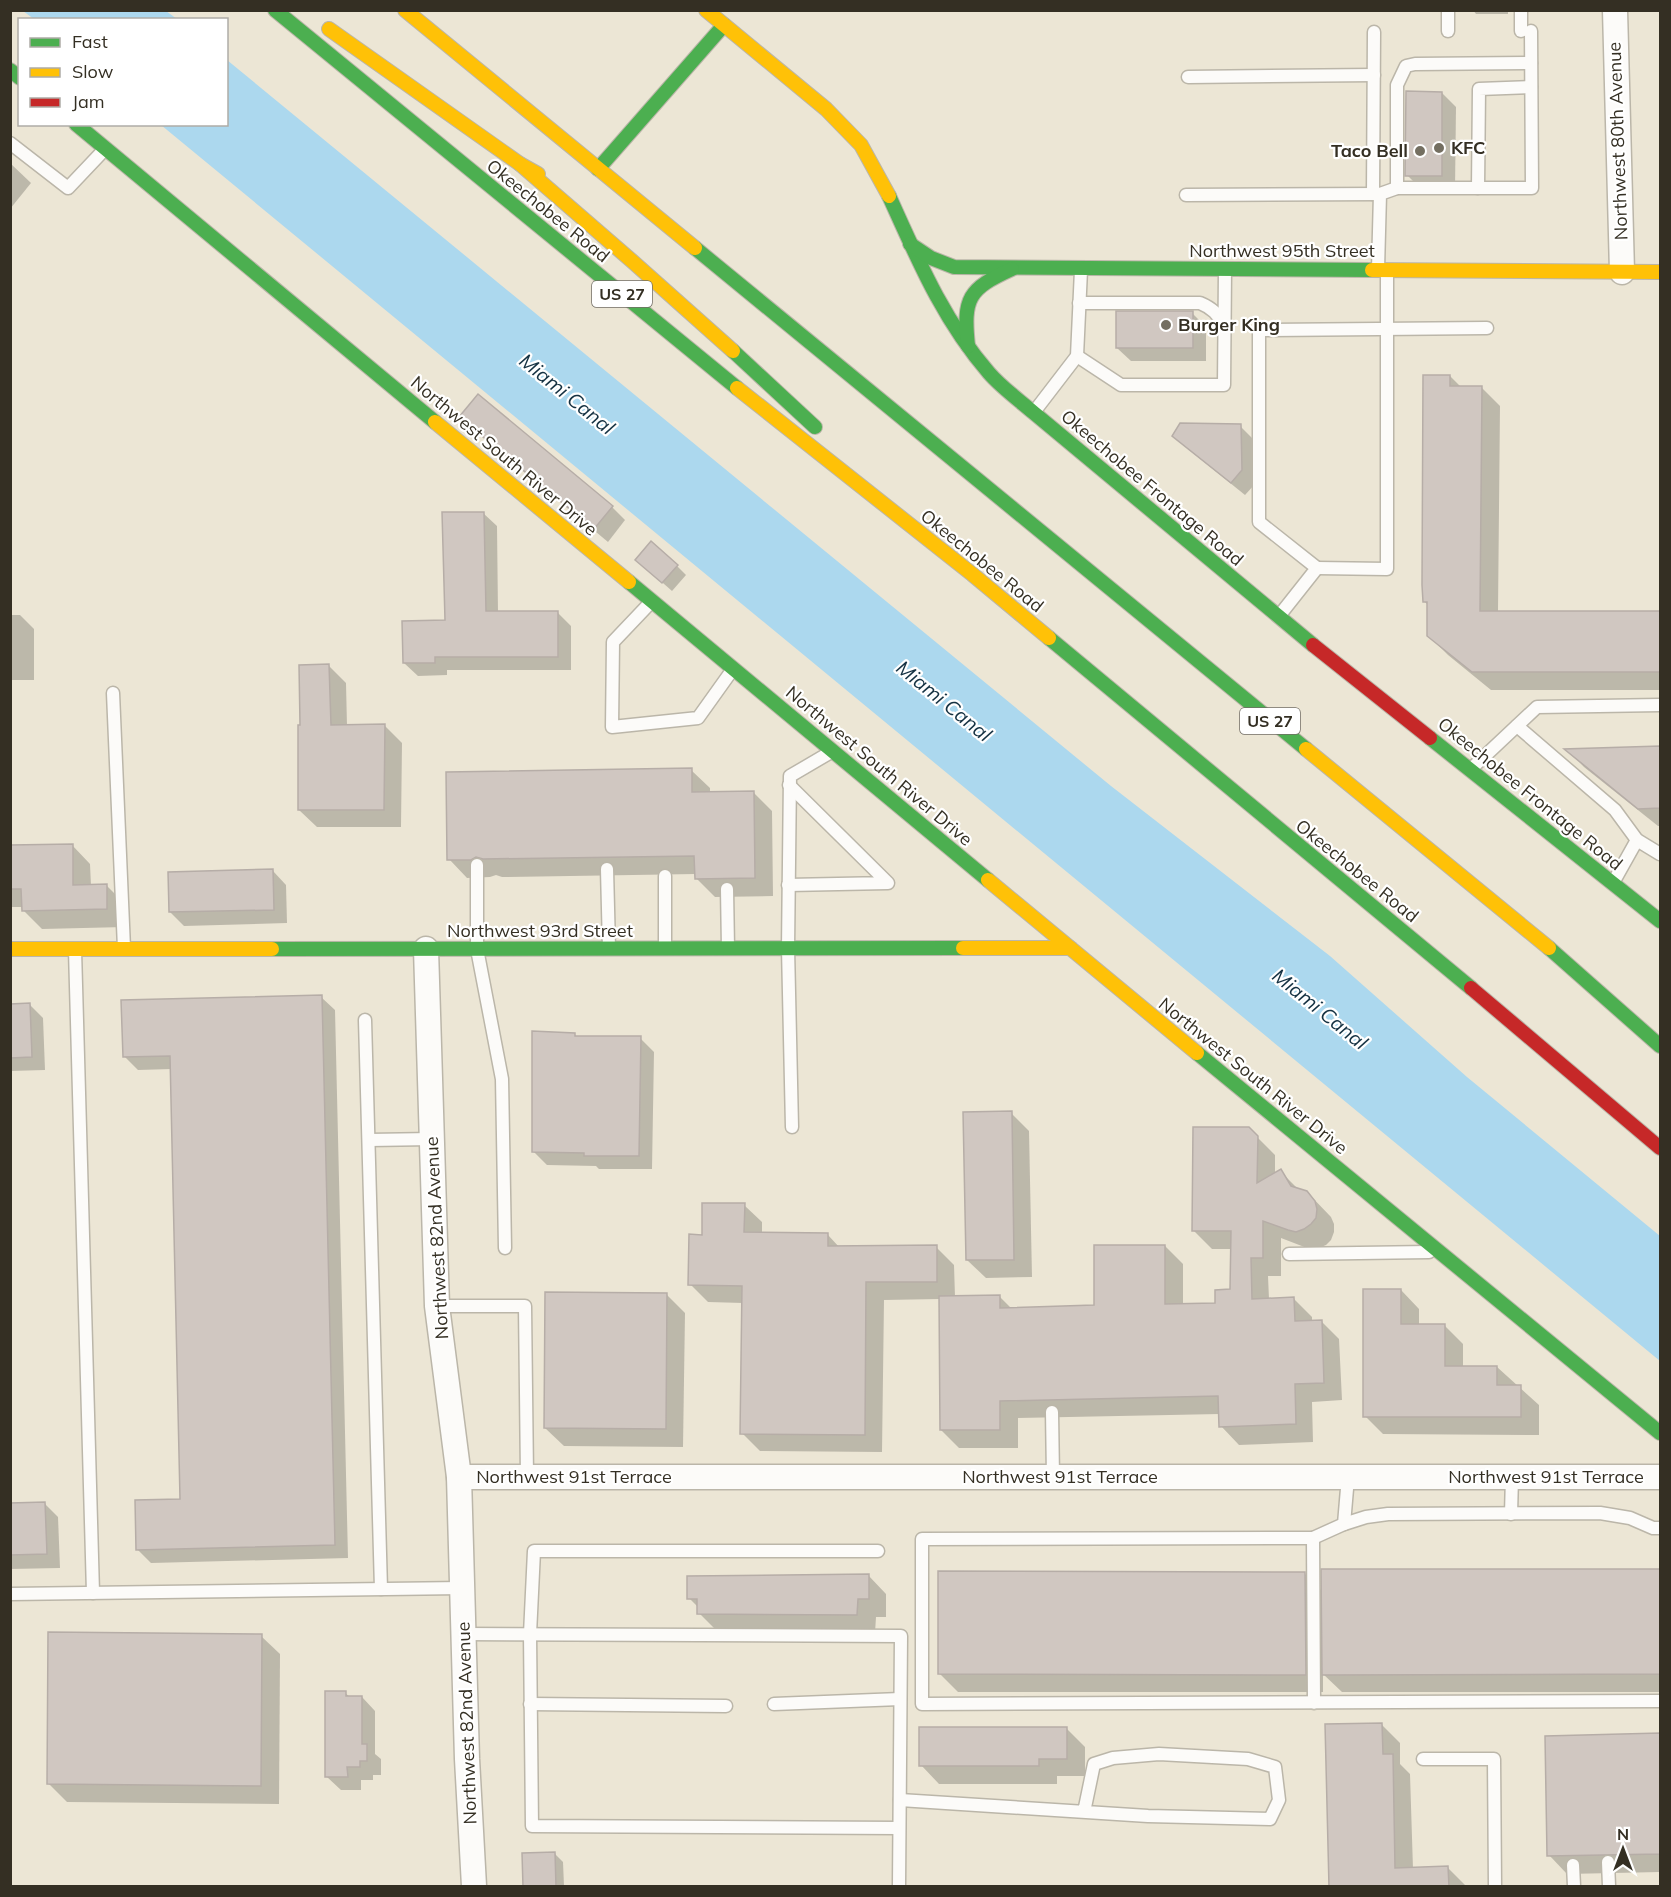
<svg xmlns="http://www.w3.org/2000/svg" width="1671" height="1897" viewBox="0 0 1671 1897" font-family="Mulish,sans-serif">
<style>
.water{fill:#acd8ee}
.shadow{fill:#0003}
.building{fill:#d0c7c1;stroke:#b6ada7;stroke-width:1.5}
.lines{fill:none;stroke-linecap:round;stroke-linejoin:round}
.lane-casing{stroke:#bbb6a9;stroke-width:15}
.street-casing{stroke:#bbb6a9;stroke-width:27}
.fast-casing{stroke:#bbb6a9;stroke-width:16}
.slow-casing{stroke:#bbb6a9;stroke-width:16}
.jam-casing{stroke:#bbb6a9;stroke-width:16}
.lane{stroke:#fcfbf9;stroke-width:12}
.street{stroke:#fcfbf9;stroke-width:24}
.fast{stroke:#4caf50;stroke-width:14}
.slow{stroke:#ffc107;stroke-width:14}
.jam{stroke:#c62828;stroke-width:14}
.poi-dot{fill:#746f61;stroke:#fff;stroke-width:2}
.labels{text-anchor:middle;stroke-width:4.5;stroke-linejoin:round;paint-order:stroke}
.shield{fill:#fff;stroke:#716d65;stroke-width:1.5}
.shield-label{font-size:16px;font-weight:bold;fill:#342f23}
.street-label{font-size:18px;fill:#342f23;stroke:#fff}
.poi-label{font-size:18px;font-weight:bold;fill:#342f23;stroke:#fff;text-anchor:start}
.water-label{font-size:20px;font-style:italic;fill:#153243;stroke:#fff}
</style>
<rect width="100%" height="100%" fill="#ece6d5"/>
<g class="water">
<polygon points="23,11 166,11 177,19 34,19"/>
<polygon points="227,60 1111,786 1330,956 1467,1077 1660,1236 1660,1361 161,125 226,124"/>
</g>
<g class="shadow">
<polygon points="1473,10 1508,10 1508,14 1476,14"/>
<polygon points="1442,93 1456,107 1455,189 1421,189 1407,175"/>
<polygon points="10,163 31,183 10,209"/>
<polygon points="1192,313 1206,327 1206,361 1131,361 1117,348"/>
<polygon points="1450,376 1461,387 1482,388 1500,406 1498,612 1660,612 1660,690 1491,690 1448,655 1429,636 1429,606 1424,601"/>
<polygon points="461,417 612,507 625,520 608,542 475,431"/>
<polygon points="1240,426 1254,440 1255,484 1245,495 1188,449 1174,435"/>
<polygon points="483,513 497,526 498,613 558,613 571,626 571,670 447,670 447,675 418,676 404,663 447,622"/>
<polygon points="677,566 686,575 672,591 646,568"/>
<polygon points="10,615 20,615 34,629 34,680 10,680"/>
<polygon points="329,666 346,683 347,726 385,726 402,743 401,827 317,827 299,810"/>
<polygon points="1660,748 1660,826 1658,826 1584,767 1568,750"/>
<polygon points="691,770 710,788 710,793 753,792 772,811 773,896 715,897 696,878 696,874 502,877 496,875 490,877 467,878 449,859"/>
<polygon points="72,845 90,864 91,886 106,885 125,904 125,927 42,929 23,910 23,907 10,907 10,847"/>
<polygon points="273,871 286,885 287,923 184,926 170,912"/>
<polygon points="321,997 335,1010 348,1558 151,1563 137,1549 182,1500 172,1069 138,1070 124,1056"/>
<polygon points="10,1005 30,1005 43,1018 45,1070 10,1071"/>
<polygon points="574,1034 577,1037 640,1038 654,1052 652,1169 599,1169 596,1166 547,1165 533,1151"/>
<polygon points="1011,1113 1029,1131 1032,1277 986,1278 967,1260"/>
<polygon points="1248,1128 1275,1155 1275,1174 1280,1171 1299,1190 1307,1192 1331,1217 1334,1224 1334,1232 1331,1240 1326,1245 1319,1248 1307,1248 1281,1238 1281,1276 1268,1276 1269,1299 1294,1299 1312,1317 1312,1321 1321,1321 1339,1339 1342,1400 1312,1402 1313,1442 1239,1445 1221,1426 1220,1414 1018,1418 1018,1448 959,1448 941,1430 940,1299 884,1300 882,1452 760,1451 742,1433 743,1303 708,1302 690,1284 703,1236 744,1205 762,1222 762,1234 828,1235 840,1248 936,1247 954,1265 955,1297 999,1296 1012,1309 1095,1307 1165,1246 1183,1264 1183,1305 1217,1304 1232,1291 1232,1249 1212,1249 1194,1231"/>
<polygon points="1401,1290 1419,1309 1419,1325 1444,1325 1463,1344 1463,1367 1497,1367 1539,1405 1539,1435 1383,1434 1365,1416"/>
<polygon points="666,1294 685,1313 683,1447 564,1446 545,1428"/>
<polygon points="44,1503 58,1517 60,1568 10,1569 10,1504"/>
<polygon points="1323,1570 1660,1570 1660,1692 1342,1692 1323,1674 1323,1692 958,1692 940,1674 1304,1573 1323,1592"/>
<polygon points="868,1575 886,1594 886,1617 876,1617 875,1633 717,1631 699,1613 699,1608 689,1598"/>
<polygon points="261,1636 280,1654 279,1804 67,1802 49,1784"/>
<polygon points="345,1693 350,1697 362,1697 375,1711 375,1754 381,1759 381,1775 373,1775 373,1780 361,1780 361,1790 341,1790 327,1777"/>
<polygon points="1381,1724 1400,1743 1400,1764 1410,1774 1413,1869 1448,1868 1466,1886 1331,1886"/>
<polygon points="1067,1729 1085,1747 1085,1776 1057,1776 1057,1784 939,1784 921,1765"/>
<polygon points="1660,1735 1660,1872 1567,1874 1549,1855 1546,1737"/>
<polygon points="554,1853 563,1862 564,1886 524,1886"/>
</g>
<g class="building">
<polygon points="1406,91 1442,92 1442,176 1405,176"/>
<rect x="1116" y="311" width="77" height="37"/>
<polygon points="1423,375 1450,375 1450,386 1482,386 1480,611 1660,611 1660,672 1472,672 1427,636 1427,602 1423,602 1422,585"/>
<polygon points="478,394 613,506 594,529 459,417"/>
<polygon points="1180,423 1241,424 1242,470 1231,483 1172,436"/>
<polygon points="442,512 484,512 486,611 558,611 558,657 435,657 435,663 403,663 402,621 445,620"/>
<polygon points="651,541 678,565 662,583 635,560"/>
<polygon points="329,664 331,725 385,724 384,810 298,810 298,725 300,725 299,665"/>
<polygon points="1660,746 1660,808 1638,809 1564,749"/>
<polygon points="692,768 692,792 754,791 755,878 695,879 694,856 483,859 476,857 471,860 447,860 446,772"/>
<polygon points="73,844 73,885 107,884 107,909 22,911 21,889 10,889 10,845"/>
<polygon points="273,869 274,910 169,912 168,872"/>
<polygon points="322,995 335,1545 136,1550 135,1500 180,1499 170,1056 123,1057 121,1000"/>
<polygon points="30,1003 32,1057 10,1058 10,1004"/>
<polygon points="532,1031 575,1033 575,1036 641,1036 639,1156 584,1156 584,1153 532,1152"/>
<polygon points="1012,1111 1014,1260 966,1260 963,1112"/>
<polygon points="1193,1127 1249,1127 1258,1136 1257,1183 1281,1169 1291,1186 1307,1191 1315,1201 1317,1209 1316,1218 1311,1224 1304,1229 1296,1232 1288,1230 1263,1221 1263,1258 1251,1258 1252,1299 1294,1297 1295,1321 1322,1320 1324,1383 1295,1384 1296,1424 1219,1427 1218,1396 1000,1401 1000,1430 940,1430 939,1296 1000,1295 1000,1308 1094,1305 1094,1245 1165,1245 1165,1304 1215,1303 1215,1290 1230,1289 1231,1231 1192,1231"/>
<polygon points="702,1203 745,1203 744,1232 828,1233 828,1246 937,1245 937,1282 866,1282 865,1435 740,1434 742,1286 688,1285 689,1234 702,1235"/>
<polygon points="1363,1289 1401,1289 1401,1324 1445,1324 1445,1366 1497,1366 1497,1385 1521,1385 1521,1417 1363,1417"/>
<polygon points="545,1292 667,1293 666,1429 544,1428"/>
<polygon points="45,1502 47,1554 10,1555 10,1503"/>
<polygon points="1321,1569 1660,1569 1660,1674 1322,1675"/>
<polygon points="938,1571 1305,1572 1306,1675 938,1674"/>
<polygon points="869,1574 869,1599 858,1599 857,1615 697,1614 697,1599 687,1599 687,1576"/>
<polygon points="48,1632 262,1634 261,1786 47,1784"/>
<polygon points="325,1691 346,1691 346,1696 362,1696 362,1744 367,1744 367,1761 360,1761 360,1767 347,1767 348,1777 325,1777"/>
<polygon points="1382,1723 1383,1754 1393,1754 1395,1868 1448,1866 1449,1887 1329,1887 1325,1724"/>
<polygon points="919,1727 1067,1727 1067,1759 1039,1759 1039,1766 919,1766"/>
<polygon points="1660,1733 1660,1854 1547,1856 1545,1736"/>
<polygon points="555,1852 556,1887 523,1887 522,1853"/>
</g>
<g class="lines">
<defs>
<g id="lane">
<polyline points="1521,10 1521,31"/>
<polyline points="1448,31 1448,10"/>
<polyline points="1188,77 1374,75"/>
<polyline points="10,143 68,188 104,150"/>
<polyline points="1397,188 1397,85 1406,66 1415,64 1531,63"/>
<polyline points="1478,188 1479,89 1531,87"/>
<polyline points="1373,194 1374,32"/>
<polyline points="1186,195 1380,194"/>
<polyline points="1378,269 1380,194 1397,188 1532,188 1531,31"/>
<path d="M1079,303H1200C1212,308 1218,314 1224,325"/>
<polyline points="1077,356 1121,385 1224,385 1225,270"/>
<polyline points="1034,412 1077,356 1081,270"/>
<polyline points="1317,568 1387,569 1387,271"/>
<polyline points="651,602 613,642 612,727 698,718 733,669"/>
<polyline points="1279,616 1317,568 1259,522 1259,330 1487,328"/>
<polyline points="113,693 124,948"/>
<polyline points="1517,726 1615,810 1637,840 1660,854"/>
<polyline points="1471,769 1537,707 1660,705"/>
<polyline points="477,865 477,949 502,1079 505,1248"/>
<polyline points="607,869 609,948"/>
<polyline points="665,876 665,948"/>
<polyline points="1614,881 1637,840"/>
<polyline points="788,885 888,883 789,785"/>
<polyline points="727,889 728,948"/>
<polyline points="75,950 93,1593"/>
<polyline points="365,1020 381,1589"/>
<polyline points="792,1127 788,948 790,776 831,752"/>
<polyline points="369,1140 432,1139"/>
<polyline points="1289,1254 1429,1252"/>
<polyline points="437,1306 525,1306 527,1477"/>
<polyline points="1052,1412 1053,1477"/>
<polyline points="1511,1514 1512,1477"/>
<polyline points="1344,1524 1366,1517 1388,1514 1600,1513 1630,1518 1653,1528 1660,1528"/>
<polyline points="1313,1538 1344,1524 1348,1477"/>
<polyline points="878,1551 534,1551 530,1634 532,1826 899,1828"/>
<polyline points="10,1594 462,1588"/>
<polyline points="464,1634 901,1636 899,1886"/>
<polyline points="1314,1703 1313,1538 922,1539 922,1704 1660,1701"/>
<polyline points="530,1704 726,1706"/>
<polyline points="774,1704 900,1699"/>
<polyline points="1423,1759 1494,1759 1495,1886"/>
<polyline points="900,1800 1148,1816 1270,1819 1279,1800 1275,1767 1248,1759 1159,1754 1113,1758 1094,1764 1084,1812"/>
<polyline points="1608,1862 1609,1886"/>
<polyline points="1573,1865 1574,1886"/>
</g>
<g id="street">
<polyline points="1615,10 1622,272"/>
<polyline points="426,949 437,1306 459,1477 467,1759 474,1886"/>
<polyline points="459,1477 1660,1477"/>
</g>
<g id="fast">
<polyline points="275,10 737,388"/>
<polyline points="10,70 20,78"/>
<polyline points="76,124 435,422"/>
<polyline points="598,169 724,25"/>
<path d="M889,196C918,260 943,320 989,373C1002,388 1019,400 1034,413L1313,645"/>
<polyline points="910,244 931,258 954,267 1372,270"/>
<polyline points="695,248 1306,749"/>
<path d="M968,346C963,298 968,289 1012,269"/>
<polyline points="733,351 815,427"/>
<polyline points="629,582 988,880"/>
<polyline points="1049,638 1471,988"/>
<polyline points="1430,738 1660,921"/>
<polyline points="1549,948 1660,1046"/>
<polyline points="272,949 963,948"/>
<polyline points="1197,1053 1660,1433"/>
</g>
<g id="slow">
<polyline points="405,10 695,248"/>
<polyline points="706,10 826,109 861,145 889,196"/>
<polyline points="329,29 520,164 538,174"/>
<polyline points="520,164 632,261 733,351"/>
<polyline points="1372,270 1660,272"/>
<polyline points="737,388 972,574 1049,638"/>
<polyline points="435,422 629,582"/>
<polyline points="1306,749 1549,948"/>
<polyline points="988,880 1197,1053"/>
<polyline points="963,948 1070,948"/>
<polyline points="10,949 272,949"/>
</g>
<g id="jam">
<polyline points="1313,645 1430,738"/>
<polyline points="1471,988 1660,1148"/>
</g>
</defs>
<use href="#lane" class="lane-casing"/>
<use href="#street" class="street-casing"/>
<use href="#fast" class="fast-casing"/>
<use href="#slow" class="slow-casing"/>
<use href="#jam" class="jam-casing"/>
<use href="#lane" class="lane"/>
<use href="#street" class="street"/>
<use href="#fast" class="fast"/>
<use href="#slow" class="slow"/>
<use href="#jam" class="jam"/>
</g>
<g class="poi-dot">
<circle cx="1439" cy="148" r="6"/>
<circle cx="1420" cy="151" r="6"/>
<circle cx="1166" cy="325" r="6"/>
</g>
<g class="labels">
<g class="shield">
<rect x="592" y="281" width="60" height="26" rx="4.5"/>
<rect x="1240" y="708" width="60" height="26" rx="4.5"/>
</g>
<g class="shield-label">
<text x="622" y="300">US 27</text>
<text x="1270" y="727">US 27</text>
</g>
<g class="street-label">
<text transform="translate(1618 141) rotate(-92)" y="6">Northwest 80th Avenue</text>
<text transform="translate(548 211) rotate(39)" y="6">Okeechobee Road</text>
<text x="1282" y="257">Northwest 95th Street</text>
<text transform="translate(504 456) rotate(40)" y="6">Northwest South River Drive</text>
<text transform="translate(1152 488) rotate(40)" y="6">Okeechobee Frontage Road</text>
<text transform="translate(982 561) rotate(39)" y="6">Okeechobee Road</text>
<text transform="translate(879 766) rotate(40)" y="6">Northwest South River Drive</text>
<text transform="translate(1530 794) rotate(39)" y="6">Okeechobee Frontage Road</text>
<text transform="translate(1357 871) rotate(39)" y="6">Okeechobee Road</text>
<text x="540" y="937">Northwest 93rd Street</text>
<text transform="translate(1253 1076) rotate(39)" y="6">Northwest South River Drive</text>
<text transform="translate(437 1238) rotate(-93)" y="6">Northwest 82nd Avenue</text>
<text x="574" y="1483">Northwest 91st Terrace</text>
<text x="1060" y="1483">Northwest 91st Terrace</text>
<text x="1546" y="1483">Northwest 91st Terrace</text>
<text transform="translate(467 1723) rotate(-92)" y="6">Northwest 82nd Avenue</text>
</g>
<g class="poi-label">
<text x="1451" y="154">KFC</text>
<text x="1408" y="157" text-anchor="end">Taco Bell</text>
<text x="1178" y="331">Burger King</text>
</g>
<g class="water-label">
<text transform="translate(567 394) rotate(39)" y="7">Miami Canal</text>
<text transform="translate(944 701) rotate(39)" y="7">Miami Canal</text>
<text transform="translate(1320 1009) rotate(39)" y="7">Miami Canal</text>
</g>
</g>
<rect width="1671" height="1897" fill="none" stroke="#342f23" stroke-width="24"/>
<rect x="18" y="18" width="210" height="108" fill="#ffffff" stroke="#aeaca7" stroke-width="1.5"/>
<rect x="30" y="38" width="30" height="9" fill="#4caf50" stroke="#aeaca7" stroke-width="1.5"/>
<text x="72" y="48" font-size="18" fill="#342f23">Fast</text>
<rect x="30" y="68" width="30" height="9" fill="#ffc107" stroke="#aeaca7" stroke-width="1.5"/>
<text x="72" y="78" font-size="18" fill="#342f23">Slow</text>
<rect x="30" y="98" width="30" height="9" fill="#c62828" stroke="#aeaca7" stroke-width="1.5"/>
<text x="72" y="108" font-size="18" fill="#342f23">Jam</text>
<g transform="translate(1623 1849)" stroke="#ffffff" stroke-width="4.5" paint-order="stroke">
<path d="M0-4.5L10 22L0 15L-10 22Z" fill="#342f23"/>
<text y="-9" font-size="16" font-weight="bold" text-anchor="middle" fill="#342f23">N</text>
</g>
</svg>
